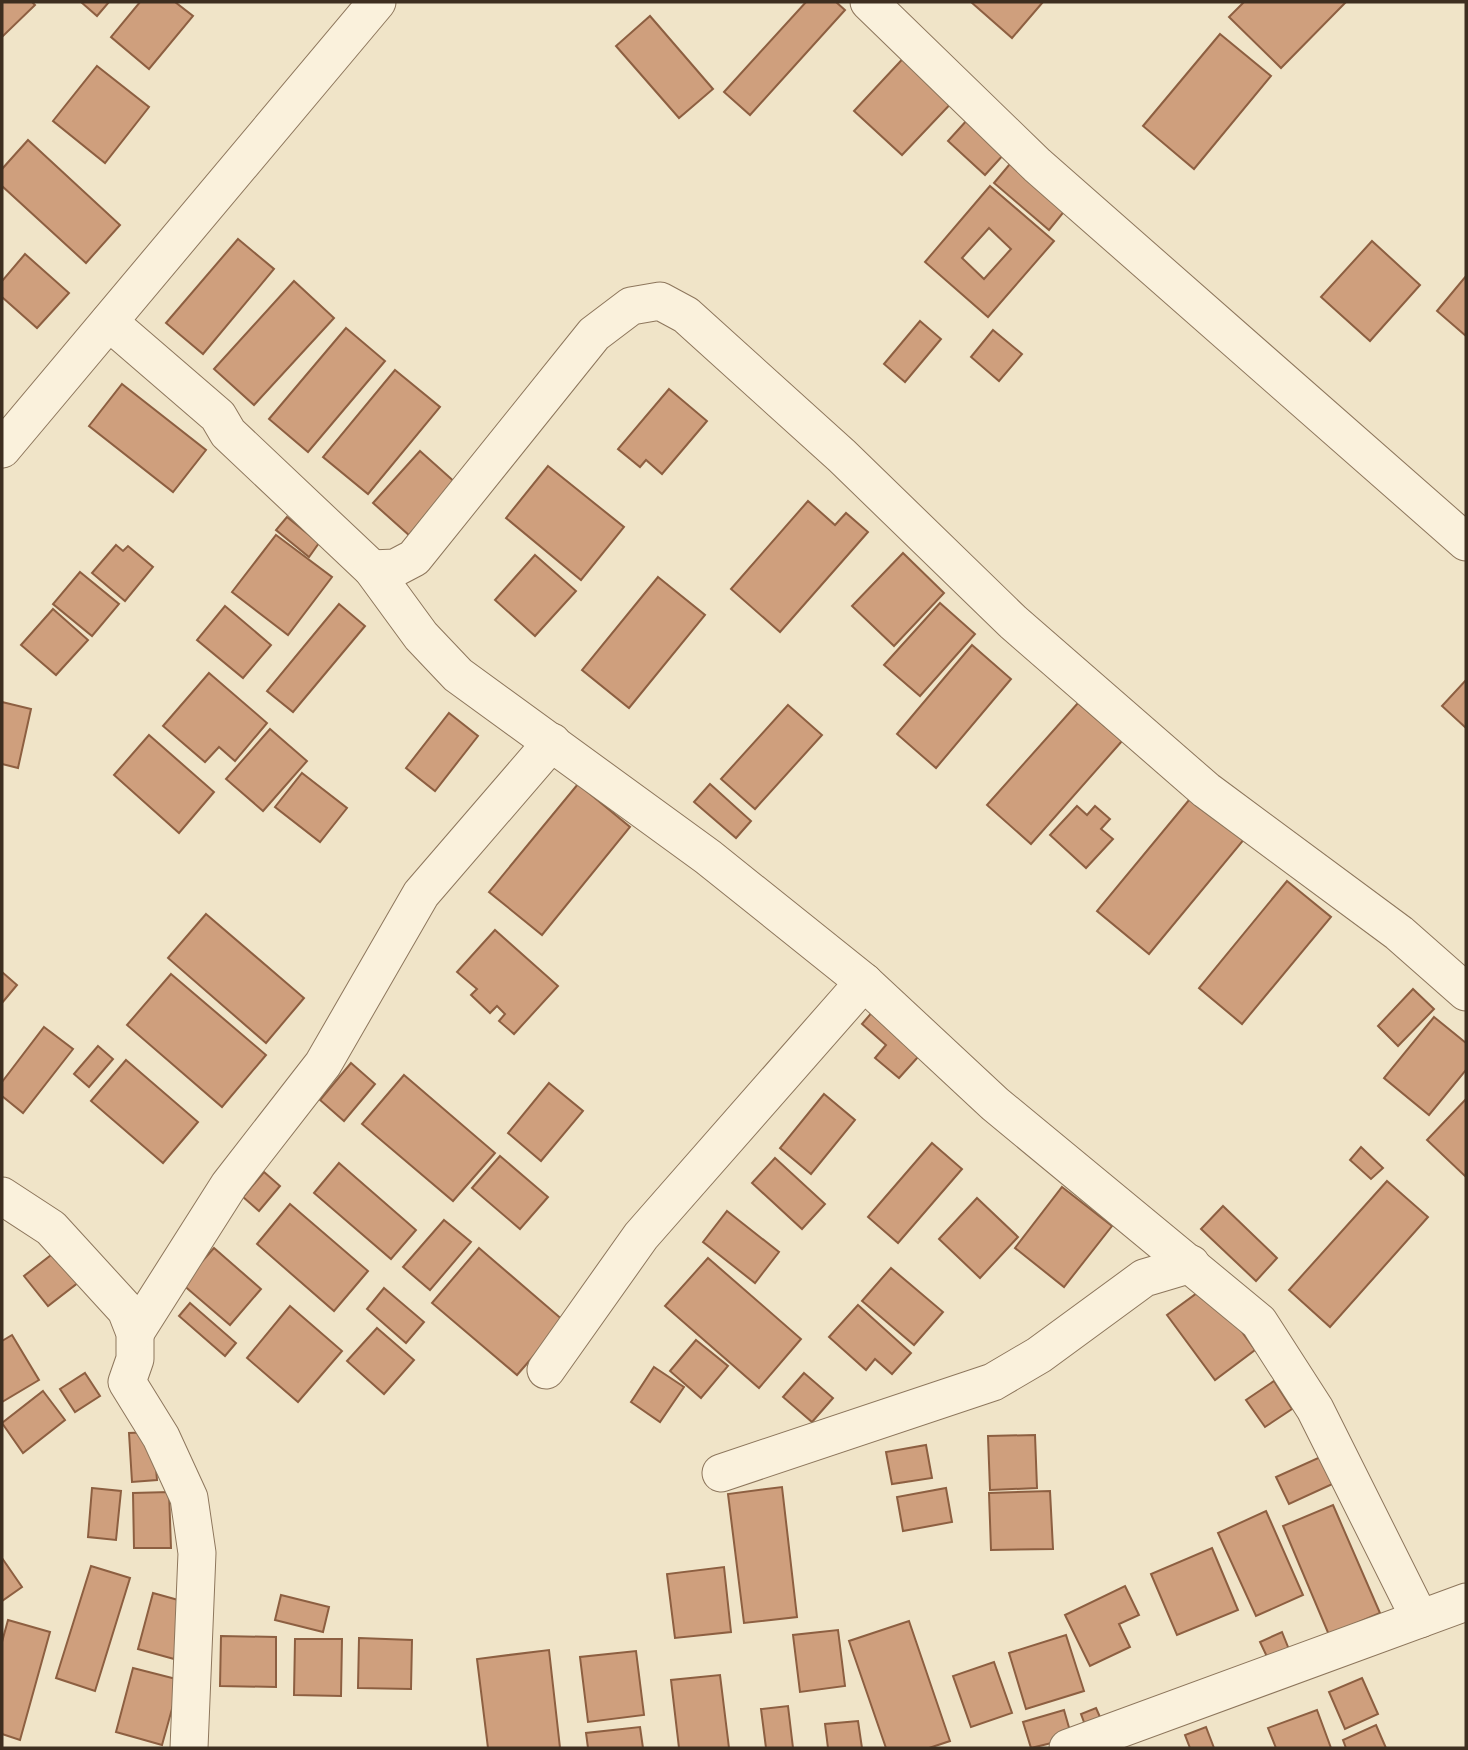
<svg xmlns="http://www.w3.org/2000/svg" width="1468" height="1750" viewBox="0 0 1468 1750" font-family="'IBM Plex Serif',serif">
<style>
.building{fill:#cf9f7d;stroke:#8d5f41;stroke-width:2;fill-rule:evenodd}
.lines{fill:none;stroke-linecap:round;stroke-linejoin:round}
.street-casing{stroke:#8d765c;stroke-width:39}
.street{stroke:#faf1dc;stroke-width:37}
</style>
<rect width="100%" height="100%" fill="#f0e4c8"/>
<g class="building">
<polygon points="2,2 32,2 35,5 2,37"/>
<polygon points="81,2 109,2 97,16"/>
<polygon points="140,2 175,2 193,16 149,69 111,37"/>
<polygon points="806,2 836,2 845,10 750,115 724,92"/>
<polygon points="971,2 1043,2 1012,38"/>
<polygon points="1244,2 1346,2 1281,68 1229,17"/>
<polygon points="650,16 713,89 679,118 616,46"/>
<polygon points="1220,34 1271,76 1194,169 1143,126"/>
<polygon points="911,50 959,95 902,155 854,111"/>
<polygon points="97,66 149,107 105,163 53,121"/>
<polygon points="978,108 1015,142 985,175 948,141"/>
<polygon points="28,140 120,225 86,263 2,186 2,169"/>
<polygon points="1025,146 1080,192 1049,230 994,183"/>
<path d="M990,186L1054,241L988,317L925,262ZM989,228L1011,249L984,279L962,258Z"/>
<polygon points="238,239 274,269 203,354 166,323"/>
<polygon points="1372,241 1420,285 1370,341 1321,297"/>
<polygon points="25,254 69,293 37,328 2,297 2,281"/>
<polygon points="1466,276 1466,336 1437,311"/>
<polygon points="294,281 334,318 254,405 214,369"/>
<polygon points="920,321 941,339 905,382 884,364"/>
<polygon points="346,328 385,361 308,452 269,419"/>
<polygon points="993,330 1022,354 999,381 971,357"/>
<polygon points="395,370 440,407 368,494 323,457"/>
<polygon points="122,384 206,450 173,492 89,426"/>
<polygon points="669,389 707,421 662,474 646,460 640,467 618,449"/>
<polygon points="420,451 457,484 410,536 373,503"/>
<polygon points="548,466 624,527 581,580 506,518"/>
<polygon points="808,501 835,525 846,513 868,532 780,632 731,589"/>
<polygon points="287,517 319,543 309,557 276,530"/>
<polygon points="276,535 332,577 288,635 232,592"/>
<polygon points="116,545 123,551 128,546 153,567 125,601 92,573"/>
<polygon points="903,553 944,593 894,646 852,606"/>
<polygon points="535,555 576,591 535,636 495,600"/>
<polygon points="80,572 119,604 92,636 53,604"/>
<polygon points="658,577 705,615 629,708 582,670"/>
<polygon points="940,603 975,634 920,696 884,665"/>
<polygon points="339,604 365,626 293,712 267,691"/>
<polygon points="225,606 271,645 243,678 197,640"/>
<polygon points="53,609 88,640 56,675 21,645"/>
<polygon points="972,645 1011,679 936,768 897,734"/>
<polygon points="209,673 267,723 235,761 219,747 205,762 163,726"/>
<polygon points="1466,680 1466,728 1442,706"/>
<polygon points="2,702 31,709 18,768 2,764"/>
<polygon points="1078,703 1122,741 1031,844 987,805"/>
<polygon points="788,705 822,735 755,809 721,779"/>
<polygon points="449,713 478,736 435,791 406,768"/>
<polygon points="270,729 307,761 263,811 226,779"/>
<polygon points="149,735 214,792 179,833 114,775"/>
<polygon points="302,773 347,808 320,842 275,807"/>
<polygon points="578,784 630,827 542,935 489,892"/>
<polygon points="710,784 751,821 736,838 694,802"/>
<polygon points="1194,794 1246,837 1149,954 1097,911"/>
<polygon points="1077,806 1087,815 1095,806 1110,819 1101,829 1113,839 1086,868 1050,835"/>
<polygon points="1287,881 1331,917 1242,1024 1199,988"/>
<polygon points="206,914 304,998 266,1043 168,958"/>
<polygon points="495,930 558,986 514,1034 499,1021 505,1014 497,1006 490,1013 471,995 477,989 457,972"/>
<polygon points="2,972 17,985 2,1003"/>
<polygon points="171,974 266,1055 222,1107 127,1025"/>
<polygon points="1413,989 1434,1009 1398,1046 1378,1026"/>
<polygon points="879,1004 927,1047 899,1078 875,1058 886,1045 862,1024"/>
<polygon points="1434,1017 1466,1043 1466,1070 1429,1115 1384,1078"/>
<polygon points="44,1027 73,1049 23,1113 2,1096 2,1082"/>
<polygon points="98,1046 113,1059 89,1087 74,1074"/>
<polygon points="126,1060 198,1122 163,1163 91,1101"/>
<polygon points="351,1063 375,1084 344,1121 320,1100"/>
<polygon points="404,1075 495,1153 453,1201 362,1124"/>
<polygon points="549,1083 583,1111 541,1161 508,1133"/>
<polygon points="824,1094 855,1120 811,1174 780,1148"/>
<polygon points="1466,1099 1466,1177 1427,1140"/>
<polygon points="932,1143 962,1169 898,1243 868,1217"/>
<polygon points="1361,1147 1383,1168 1371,1179 1350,1160"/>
<polygon points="500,1156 548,1197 520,1229 472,1188"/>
<polygon points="775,1158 825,1204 802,1229 752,1183"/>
<polygon points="339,1163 416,1230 391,1259 314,1193"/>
<polygon points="264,1172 280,1186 259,1211 243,1197"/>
<polygon points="1387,1181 1428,1217 1330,1327 1289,1290"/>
<polygon points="1062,1187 1112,1226 1064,1287 1015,1248"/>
<polygon points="977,1198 1018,1237 980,1278 939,1239"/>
<polygon points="290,1204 368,1271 334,1311 257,1244"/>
<polygon points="1223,1206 1277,1258 1256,1281 1201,1229"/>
<polygon points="727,1211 779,1252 755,1283 703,1242"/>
<polygon points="444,1220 471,1242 430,1290 403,1267"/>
<polygon points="214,1248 261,1289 230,1325 182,1284"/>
<polygon points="479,1248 564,1321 517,1375 432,1303"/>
<polygon points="55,1252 79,1282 48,1306 24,1276"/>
<polygon points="708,1258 801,1339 759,1388 665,1306"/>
<polygon points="891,1268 943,1312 914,1345 862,1301"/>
<polygon points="1208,1285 1255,1350 1215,1380 1167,1315"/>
<polygon points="384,1288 424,1322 406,1343 367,1309"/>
<polygon points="190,1303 236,1343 225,1356 179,1316"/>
<polygon points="858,1305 911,1353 892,1374 875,1359 866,1370 829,1337"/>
<polygon points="290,1306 342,1351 298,1402 247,1358"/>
<polygon points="377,1328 414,1360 384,1394 347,1361"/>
<polygon points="12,1335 39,1380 2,1402 2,1341"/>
<polygon points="696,1340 728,1366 701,1398 670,1371"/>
<polygon points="654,1367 684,1387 660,1422 631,1402"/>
<polygon points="85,1373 100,1396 75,1412 60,1389"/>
<polygon points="804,1373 833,1398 812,1422 783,1397"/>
<polygon points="1274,1381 1292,1409 1265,1427 1246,1400"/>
<polygon points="43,1391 65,1420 23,1453 2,1423"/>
<polygon points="153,1432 157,1480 132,1482 129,1433"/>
<polygon points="1035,1435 1037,1488 990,1490 988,1436"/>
<polygon points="926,1445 932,1478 892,1484 886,1452"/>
<polygon points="1327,1454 1339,1481 1289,1504 1276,1477"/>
<polygon points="782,1487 797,1617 744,1623 728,1494"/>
<polygon points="92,1488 121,1491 116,1540 88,1537"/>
<polygon points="946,1488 952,1522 903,1531 897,1497"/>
<polygon points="1050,1491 1053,1549 991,1550 989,1493"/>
<polygon points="169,1492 171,1548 134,1548 133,1493"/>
<polygon points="1333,1505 1380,1613 1329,1635 1283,1526"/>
<polygon points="1266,1511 1303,1595 1256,1616 1218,1533"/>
<polygon points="1212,1548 1238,1610 1177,1635 1151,1574"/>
<polygon points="2,1558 22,1587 2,1601"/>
<polygon points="91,1566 130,1578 95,1691 56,1678"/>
<polygon points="724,1567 731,1632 675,1638 667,1574"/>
<polygon points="1125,1586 1139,1615 1119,1624 1130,1647 1090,1666 1065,1615"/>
<polygon points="153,1593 189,1603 174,1659 138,1649"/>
<polygon points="281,1595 329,1607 323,1632 275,1620"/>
<polygon points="8,1620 50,1632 20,1740 2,1734 2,1642"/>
<polygon points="909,1621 950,1741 929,1748 886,1748 849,1641"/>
<polygon points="838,1630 845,1686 800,1692 793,1635"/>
<polygon points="1282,1632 1290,1652 1269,1661 1260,1642"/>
<polygon points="1066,1635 1084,1691 1026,1709 1009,1653"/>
<polygon points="221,1636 276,1637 276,1687 220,1686"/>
<polygon points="359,1638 412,1640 411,1689 358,1688"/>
<polygon points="295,1639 342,1639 341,1696 294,1695"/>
<polygon points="549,1650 560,1748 488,1748 477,1659"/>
<polygon points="636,1651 644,1715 588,1722 580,1657"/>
<polygon points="994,1662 1012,1713 971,1727 953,1676"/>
<polygon points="133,1668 180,1680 162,1745 116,1732"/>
<polygon points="720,1675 729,1748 679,1748 671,1680"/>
<polygon points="1362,1678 1378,1714 1345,1729 1329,1692"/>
<polygon points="788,1706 793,1748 766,1748 761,1709"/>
<polygon points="1096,1708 1104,1726 1088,1733 1081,1714"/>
<polygon points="1064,1710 1072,1738 1031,1748 1023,1722"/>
<polygon points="1317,1710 1331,1748 1276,1748 1268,1728"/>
<polygon points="858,1721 862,1748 828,1748 825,1724"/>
<polygon points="1376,1725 1386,1748 1346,1748 1343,1740"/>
<polygon points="640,1727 643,1748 588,1748 586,1733"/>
<polygon points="1206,1727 1214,1748 1190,1748 1185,1735"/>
</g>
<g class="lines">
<defs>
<g id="street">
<polyline points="869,2 1037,165 1466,542"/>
<polyline points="109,322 218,416 228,433 372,569 421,636 458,675 708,857 864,982 995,1104 1259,1322 1315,1409 1420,1619"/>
<polyline points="2,449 377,2"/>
<polyline points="372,569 395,568 414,558 594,334 631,306 660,301 686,315 842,456 1013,622 1206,790 1399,933 1466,992"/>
<polyline points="2,1196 51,1228 126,1310 135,1333 135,1359 127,1382 161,1437 189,1498 197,1553 189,1748"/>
<polyline points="135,1333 229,1185 323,1064 421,894 552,742"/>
<polyline points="546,1370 641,1236 864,982"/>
<polyline points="721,1473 993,1382 1039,1355 1144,1278 1191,1264"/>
<polyline points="1068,1748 1466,1602"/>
</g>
</defs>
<use href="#street" class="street-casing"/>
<use href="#street" class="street"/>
</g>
<rect width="1468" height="1750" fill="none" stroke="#3d2e20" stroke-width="7"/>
</svg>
